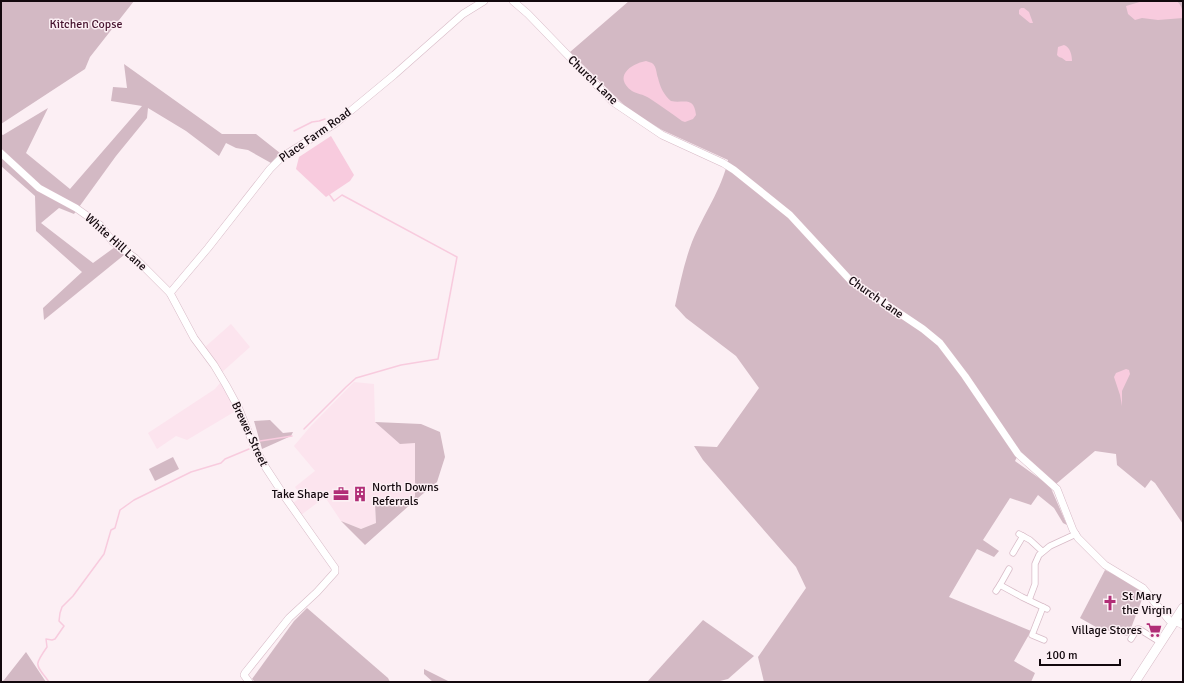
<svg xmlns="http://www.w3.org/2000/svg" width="1184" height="683" viewBox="0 0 1184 683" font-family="Signika,sans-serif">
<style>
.built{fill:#fce4ee}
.green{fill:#d3b9c4}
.water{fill:#f8cbde}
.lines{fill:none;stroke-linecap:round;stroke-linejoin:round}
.stream{stroke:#f8cbde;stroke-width:1.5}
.minor-casing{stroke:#d8bbc7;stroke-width:7}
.tertiary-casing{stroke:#d8bbc7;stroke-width:8}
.primary-casing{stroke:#d8bbc7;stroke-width:10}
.minor{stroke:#fff;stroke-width:5.5}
.tertiary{stroke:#fff;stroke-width:7}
.primary{stroke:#fff;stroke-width:9}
.labels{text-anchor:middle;stroke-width:3;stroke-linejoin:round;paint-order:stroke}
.park-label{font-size:12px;fill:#47142f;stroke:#fceff4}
.street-label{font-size:12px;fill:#12080d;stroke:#fceff4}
.poi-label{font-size:12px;fill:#12080d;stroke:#fceff4;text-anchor:start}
</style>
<rect width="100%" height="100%" fill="#fceff4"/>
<g class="built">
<polygon points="231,324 250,347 221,373 204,348"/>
<polygon points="354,382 374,384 375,422 415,443 415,496 412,503 375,504 376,523 361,529 341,521 325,497 301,515 292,504 302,496 295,487 315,471 294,446 310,427"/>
<polygon points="220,383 224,386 239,409 187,440 176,436 157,449 148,433 215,389"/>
</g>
<g class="green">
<polygon points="1,1 134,1 90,57 85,69 1,124"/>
<path d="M629,1H1183V524L1155,483L1151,480L1145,488L1117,465L1116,454L1095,451L1056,484L1017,457L1015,461L1050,486L1067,525L1063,523L1054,508L1038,495L1031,505L1010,498L983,540L999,551L994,557L977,549L949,597L1031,631L1014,661L1035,673L1031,682H764L758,657L806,588L796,567L703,460L694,446L717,447L759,388L736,356L686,318L675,306C680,284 684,263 692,242C703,215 722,189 728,160L662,130L629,110L570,52Z"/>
<polygon points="124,64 222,134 256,134 280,153 271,163 248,150 236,148 226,143 219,156 186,131 148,108 147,118 116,156 74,214 59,208 41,223 93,263 115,247 124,255 44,320 43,308 82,272 36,231 35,196 1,166 1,134 3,135 48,108 26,153 70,189 142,106 111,101 113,87 127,88"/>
<polygon points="270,420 283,433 293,432 291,436 262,449 254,421"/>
<polygon points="375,422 421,424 440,432 445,457 437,482 412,503 365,545 341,521 361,529 376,523 375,504 412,503 415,496 415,443 400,444"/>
<polygon points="173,457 179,469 155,481 149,469"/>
<polygon points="1105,570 1130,582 1144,594 1128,636 1096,627 1080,618"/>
<polygon points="307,608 388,678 390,682 255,682 252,679 294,621"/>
<polygon points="703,620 754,656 728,679 716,682 647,682"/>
<polygon points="26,652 46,682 1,682 4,680"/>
<polygon points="424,669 450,682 433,682 424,674"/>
</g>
<g class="water">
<path d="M1143,1H1177C1182,6 1183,11 1183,18L1158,20L1142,18L1135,20L1128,14L1126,6Z"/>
<polygon points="1021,8 1024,8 1029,12 1033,23 1030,23 1019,14 1019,10"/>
<path d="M1064,45C1070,47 1072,55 1072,61H1066L1062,58L1059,57L1057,55L1058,47Z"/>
<path d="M646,61C648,62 650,62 652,63C657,67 656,73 658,78C660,87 664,95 671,101C683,104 694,95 696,115L693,119L685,122L682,121C671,113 660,105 649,98C643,94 637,94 632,91C613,77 630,64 646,61Z"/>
<polygon points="331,136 354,175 350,181 326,197 296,169 299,157"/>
<polygon points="1126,369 1129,370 1130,374 1122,391 1122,406 1120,395 1114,377 1116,373"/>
</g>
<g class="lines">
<g class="stream">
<polyline points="294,131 312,122 319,121 325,119"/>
<polyline points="304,429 346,387 356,378 401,365 438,359 457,257 342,195 334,201 329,194"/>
<polyline points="260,441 292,436"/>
<path d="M49,682C36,664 33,667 47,647L46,639L52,640L55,639L64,626L59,621L60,613L62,607L73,596L104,554L111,530L115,528L120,510L134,500L191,472L221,463L225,459L249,449"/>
</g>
<defs>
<g id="minor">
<polyline points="1019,534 1030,540 1042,551"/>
<polyline points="1013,553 1023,536"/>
<polyline points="1009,569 1000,585 1022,597 1047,609"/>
<polyline points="996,591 1000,585"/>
<polyline points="1029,600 1035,584 1035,564 1039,555 1050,546 1076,534"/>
<polyline points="1043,607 1032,635 1044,640"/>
<polyline points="1131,639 1137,629 1139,629 1160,642"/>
</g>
<g id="tertiary">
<polyline points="513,1 528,14 613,102 662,135 723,163 734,170 790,215 850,280 923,329 940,343 965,376 1018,454 1057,489 1073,530 1078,538 1105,565 1143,588 1169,620 1173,623 1177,622 1183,625"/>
<polyline points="1,153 39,188 76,208 100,225 113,242 135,258 170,293 194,338 214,365 226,385 239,409 255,448 266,468 287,500 335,568 335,572 317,592 289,618 245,673 244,675 249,682"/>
<polyline points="170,293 208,248 270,169 282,157 336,123 394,75 463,14 484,1"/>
</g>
<polyline id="primary" points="1135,682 1183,608"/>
</defs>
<use href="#minor" class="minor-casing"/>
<use href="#tertiary" class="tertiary-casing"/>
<use href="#primary" class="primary-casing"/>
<use href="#minor" class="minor"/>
<use href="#tertiary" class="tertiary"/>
<use href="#primary" class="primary"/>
</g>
<defs>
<symbol id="office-bare" viewBox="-9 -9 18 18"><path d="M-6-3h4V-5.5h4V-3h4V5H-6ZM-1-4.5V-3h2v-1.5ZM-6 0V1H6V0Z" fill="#b12e77" stroke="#fceff4" stroke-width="2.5" paint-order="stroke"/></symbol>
<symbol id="building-bare" viewBox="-9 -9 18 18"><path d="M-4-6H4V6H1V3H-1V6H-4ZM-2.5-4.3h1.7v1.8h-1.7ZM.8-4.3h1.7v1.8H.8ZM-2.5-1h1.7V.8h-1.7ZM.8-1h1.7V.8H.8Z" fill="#b12e77" stroke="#fceff4" stroke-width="2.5" paint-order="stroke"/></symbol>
<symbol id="church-bare" viewBox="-9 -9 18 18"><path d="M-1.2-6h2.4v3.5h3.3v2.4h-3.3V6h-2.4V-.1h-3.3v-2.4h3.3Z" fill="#b12e77" stroke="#fceff4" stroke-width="2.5" paint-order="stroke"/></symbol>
<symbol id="supermarket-bare" viewBox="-9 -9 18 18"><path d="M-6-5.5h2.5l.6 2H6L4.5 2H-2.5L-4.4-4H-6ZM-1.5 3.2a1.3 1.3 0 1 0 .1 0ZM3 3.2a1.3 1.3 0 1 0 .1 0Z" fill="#b12e77" stroke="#fceff4" stroke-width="2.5" paint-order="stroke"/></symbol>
</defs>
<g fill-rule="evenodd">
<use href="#office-bare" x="330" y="483" width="22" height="22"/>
<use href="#building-bare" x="349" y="483" width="22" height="22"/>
<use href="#church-bare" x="1099" y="592" width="22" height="22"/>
<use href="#supermarket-bare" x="1143" y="619" width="22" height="22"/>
</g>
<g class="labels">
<g class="park-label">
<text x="86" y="28">Kitchen Copse</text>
</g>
<g class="street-label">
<text transform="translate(593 80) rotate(44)" y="4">Church Lane</text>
<text transform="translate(315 135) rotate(-35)" y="4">Place Farm Road</text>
<text transform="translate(116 242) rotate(42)" y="4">White Hill Lane</text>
<text transform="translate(876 297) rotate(35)" y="4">Church Lane</text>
<text transform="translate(250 434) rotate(65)" y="4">Brewer Street</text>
</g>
<g class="poi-label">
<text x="372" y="491">North Downs<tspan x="372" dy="14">Referrals</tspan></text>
<text x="329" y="498" text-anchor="end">Take Shape</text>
<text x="1122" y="600">St Mary<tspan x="1122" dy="14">the Virgin</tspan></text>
<text x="1142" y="634" text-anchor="end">Village Stores</text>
</g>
</g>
<rect width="1184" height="683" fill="none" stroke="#12080d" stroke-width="4"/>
<path d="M1040 659v6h80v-6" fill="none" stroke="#12080d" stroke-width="2"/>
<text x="1046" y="659" font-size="12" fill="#12080d" stroke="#fceff4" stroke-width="3" paint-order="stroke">100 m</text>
</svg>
